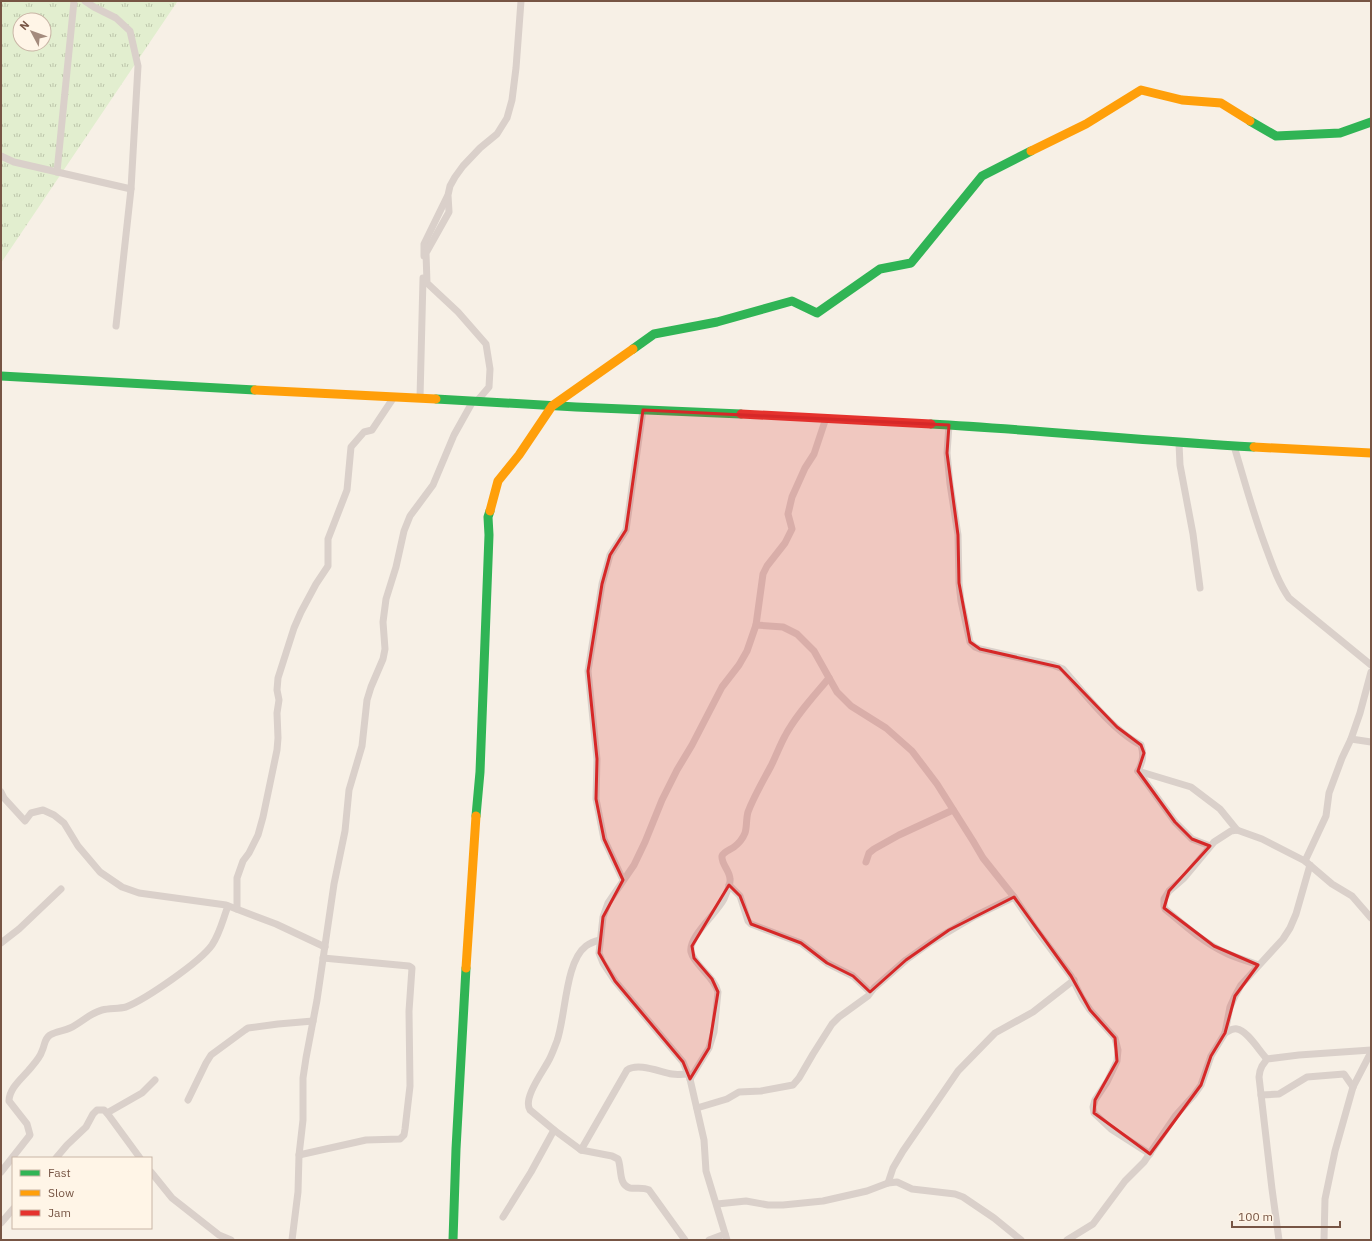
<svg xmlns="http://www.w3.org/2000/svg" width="1372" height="1241" viewBox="0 0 1372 1241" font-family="'IBM Plex Sans',sans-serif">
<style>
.park{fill:url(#park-tufts);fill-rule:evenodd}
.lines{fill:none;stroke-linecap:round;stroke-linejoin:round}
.street{stroke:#dad0ca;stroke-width:7}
.fast{stroke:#30b455;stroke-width:9}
.slow{stroke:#ff9f0a;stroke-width:9}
.jam{stroke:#e5322d;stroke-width:9}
.marked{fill:#d62828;fill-opacity:0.2;stroke:#d62828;stroke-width:3;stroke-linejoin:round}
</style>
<defs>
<pattern id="park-tufts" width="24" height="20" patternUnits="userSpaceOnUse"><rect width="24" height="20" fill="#e2eecf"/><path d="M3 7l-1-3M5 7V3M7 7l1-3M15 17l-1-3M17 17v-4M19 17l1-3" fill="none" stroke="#bcc4aa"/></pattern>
</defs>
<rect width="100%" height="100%" fill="#f7f0e6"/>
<path class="park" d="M1,1H176L177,2L1,263ZM20,20H44V44H20Z"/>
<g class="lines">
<g class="street">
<polyline points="85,1 94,7 116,18 130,31 138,66 131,189 116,326"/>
<polyline points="1,156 14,162 131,189"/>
<polyline points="57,172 74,1"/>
<polyline points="424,256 424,244 447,197"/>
<polyline points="420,398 423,278"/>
<polyline points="477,401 489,387 490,369 486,344 458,312 427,283 426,253 449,212 448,195 450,186 455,177 463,166 480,148 497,134 507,118 512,100 516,68 521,1"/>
<path d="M949,425L947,453L950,484L958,535L959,583L961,601L970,642L975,647L980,649L1053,665L1063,669C1083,692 1114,732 1141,745C1144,755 1143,761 1138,771"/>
<polyline points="1179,443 1180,465 1193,534 1200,588"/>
<path d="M1234,446C1244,479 1253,513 1265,545C1272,564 1278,582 1289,598L1371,665"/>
<polyline points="756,625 783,627 797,634 814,651 837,692 851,706 886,728 912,751 937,784 973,841 983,858 1014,897 1035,928 1071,976 1082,998 1090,1010 1115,1038 1118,1050 1117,1061 1107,1082 1095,1100 1093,1107 1094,1113 1111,1129 1150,1154"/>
<polyline points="1351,739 1371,742"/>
<polyline points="1138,771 1191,787 1220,809 1237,830"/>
<polyline points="1138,771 1175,822 1192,839 1210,846"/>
<polyline points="1,792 4,798 25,821 31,813 43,810 54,815 64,823 78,846 100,872 122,887 139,893 226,905 276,924 325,947"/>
<polyline points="1305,861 1326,816 1329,793 1342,758 1351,739 1360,713 1371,672"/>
<polyline points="866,862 869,853 874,849 899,835 953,810"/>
<polyline points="623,880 604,839 596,799 597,759 588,671 602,584 610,555 626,530 643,410"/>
<polyline points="729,885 740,896 748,921 751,924 801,943 827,963 853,976 870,992"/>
<polyline points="237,909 237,878 243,861 249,853 258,835 263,817 277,750 278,738 277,713 279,700 277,690 278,678 294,628 301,612 316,584 328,566 328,539 347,490 351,447 364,432 372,430 394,397"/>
<polyline points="1,943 19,929 61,889"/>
<path d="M1258,965C1248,961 1236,958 1226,953C1204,943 1184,925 1165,909L1164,906V899L1169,891L1184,878L1214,842L1231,831L1237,830L1262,839L1305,861L1332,884L1352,896L1371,918"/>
<path d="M1225,1033C1229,1031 1233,1028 1237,1029C1247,1030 1260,1052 1267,1059"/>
<path d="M690,1079L709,1048L714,1032L718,992C714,976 694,965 691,952C688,937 717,913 724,899C726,893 731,885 730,879C730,871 721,864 722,856C724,851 730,850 734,847C738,844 743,838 745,833C747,827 746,819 748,812C754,796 763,781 771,766C776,756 780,745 785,736C796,715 814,696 829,678"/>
<polyline points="1261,1095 1279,1094 1307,1077 1344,1074 1353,1087"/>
<polyline points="188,1100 206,1063 211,1055 245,1030 248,1028 278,1024 313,1021"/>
<polyline points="697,1108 727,1099 739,1092 761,1091 793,1085 799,1078 813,1054 832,1024 839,1017 868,996 874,988 906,960 931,942 975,916 1014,897"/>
<polyline points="107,1113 142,1093 155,1080"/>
<path d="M554,1130L581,1150L612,1156L618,1159C622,1168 618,1185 630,1188C636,1189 643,1187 649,1190L685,1240"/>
<path d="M581,1150L627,1070C638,1062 660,1072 672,1074C678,1075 683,1074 689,1074"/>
<polyline points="299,1155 366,1140 400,1139 404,1135 405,1129 410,1086 409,1011 412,968 409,966 323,958"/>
<polyline points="56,1158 67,1145 86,1127 93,1114 97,1110 104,1110 107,1113 140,1158"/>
<path d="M1,1172L30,1135L27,1124L9,1101C9,1089 21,1079 28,1071C33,1065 40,1058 42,1051C45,1045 44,1039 50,1035C57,1031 64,1031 70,1028C81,1023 90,1013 102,1010C110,1008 118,1009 126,1007C146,999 200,962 212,945C220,933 223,919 228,906"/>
<polyline points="151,1172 172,1198 219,1235 231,1240"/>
<polyline points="888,1183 893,1168 903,1151 958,1071 995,1033 1033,1012 1074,980"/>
<polyline points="717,1204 746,1201 768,1205 783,1205 823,1201 867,1191 888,1183 897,1182 912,1189 955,1194 963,1197 994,1218 1021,1240"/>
<path d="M503,1217L531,1172L554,1130L530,1110C522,1098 545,1069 550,1058C553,1052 555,1046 557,1041C566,1015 565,962 586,946C590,943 596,941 600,940"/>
<polyline points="1,1223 13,1209"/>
<polyline points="292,1240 298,1192 299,1155 303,1120 303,1078 306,1058 317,1000 334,884 345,831 349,790 362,746 367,700 371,687 383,659 385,649 383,622 386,599 396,567 404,531 410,516 433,485 454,435 473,401"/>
<polyline points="709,1240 725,1234"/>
<polyline points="727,1240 706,1171 704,1140 690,1079 683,1062 615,981 603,963 599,953 603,917 608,903 634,865 645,842 662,800 677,770 692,745 722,687 739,665 747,651 756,625 763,574 767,566 785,543 792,529 788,514 792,497 805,468 814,454 826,418"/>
<polyline points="1067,1240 1093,1224 1125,1181 1144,1162 1176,1115 1194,1095 1201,1085 1211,1056 1225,1033 1230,1007 1235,996 1241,985 1283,939 1290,928 1296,914 1310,865"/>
<polyline points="1279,1240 1272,1189 1259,1077 1260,1071 1262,1066 1267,1059 1299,1055 1371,1050"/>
<polyline points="1324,1240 1325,1199 1335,1151 1353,1087 1371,1052"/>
</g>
<g class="fast">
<polyline points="1250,121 1276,136 1340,133 1371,122"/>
<polyline points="633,349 654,334 717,322 792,301 817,313 880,269 911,263 982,176 1031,151"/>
<polyline points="1,376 255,390"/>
<polyline points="436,399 576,407 741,414"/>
<path d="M931,424C1039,430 1146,441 1254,447"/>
<polyline points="476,816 480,772 489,535 488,517 490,511"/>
<polyline points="453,1240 456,1149 466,968"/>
</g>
<g class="slow">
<polyline points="1031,151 1086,124 1141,90 1182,100 1221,103 1250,121"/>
<polyline points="255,390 436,399"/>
<polyline points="1254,447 1371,453"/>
<polyline points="490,511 498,481 519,455 552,406 633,349"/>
<polyline points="466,968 476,816"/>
</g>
<polyline class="jam" points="741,414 931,424"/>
</g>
<path class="marked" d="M643,410L949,425L947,453L958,535L959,583L970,642L980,649L1059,667L1117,727L1141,745L1144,753L1138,771L1175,822L1192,839L1210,846L1169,891L1164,908L1214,946L1258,965L1235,996L1225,1033L1211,1056L1201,1085L1150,1154L1094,1113L1095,1100L1117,1061L1115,1038L1090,1010L1071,976L1014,897L949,930L906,960L870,992L853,976L827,963L801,943L751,924L740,896L729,885L692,946L694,958L712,979L718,992L709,1048L690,1079L683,1062L615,981L599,953L603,917L623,880L604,839L596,799L597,759L588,671L602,584L610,555L626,530Z"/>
<rect width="1372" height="1241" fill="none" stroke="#775544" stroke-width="4"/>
<rect x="12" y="1157" width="140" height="72" fill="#fff5e7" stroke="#c9b5a6"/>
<rect x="20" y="1170" width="20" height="6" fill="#30b455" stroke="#c9b5a6"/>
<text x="48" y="1177" font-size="12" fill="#775544">Fast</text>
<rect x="20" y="1190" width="20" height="6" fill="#ff9f0a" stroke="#c9b5a6"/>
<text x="48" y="1197" font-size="12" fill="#775544">Slow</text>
<rect x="20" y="1210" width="20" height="6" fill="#e5322d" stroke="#c9b5a6"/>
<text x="48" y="1217" font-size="12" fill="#775544">Jam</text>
<g transform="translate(32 32) rotate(311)"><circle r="19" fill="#fff5e7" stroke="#c9b5a6"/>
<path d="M0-3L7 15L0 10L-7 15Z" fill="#a48b7d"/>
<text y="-6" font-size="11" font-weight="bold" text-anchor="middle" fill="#775544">N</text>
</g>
<path d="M1232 1221v6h108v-6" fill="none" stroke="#775544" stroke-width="2"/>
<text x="1238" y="1221" font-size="12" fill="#775544" stroke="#fff5e7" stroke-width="3" paint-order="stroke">100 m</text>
</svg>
